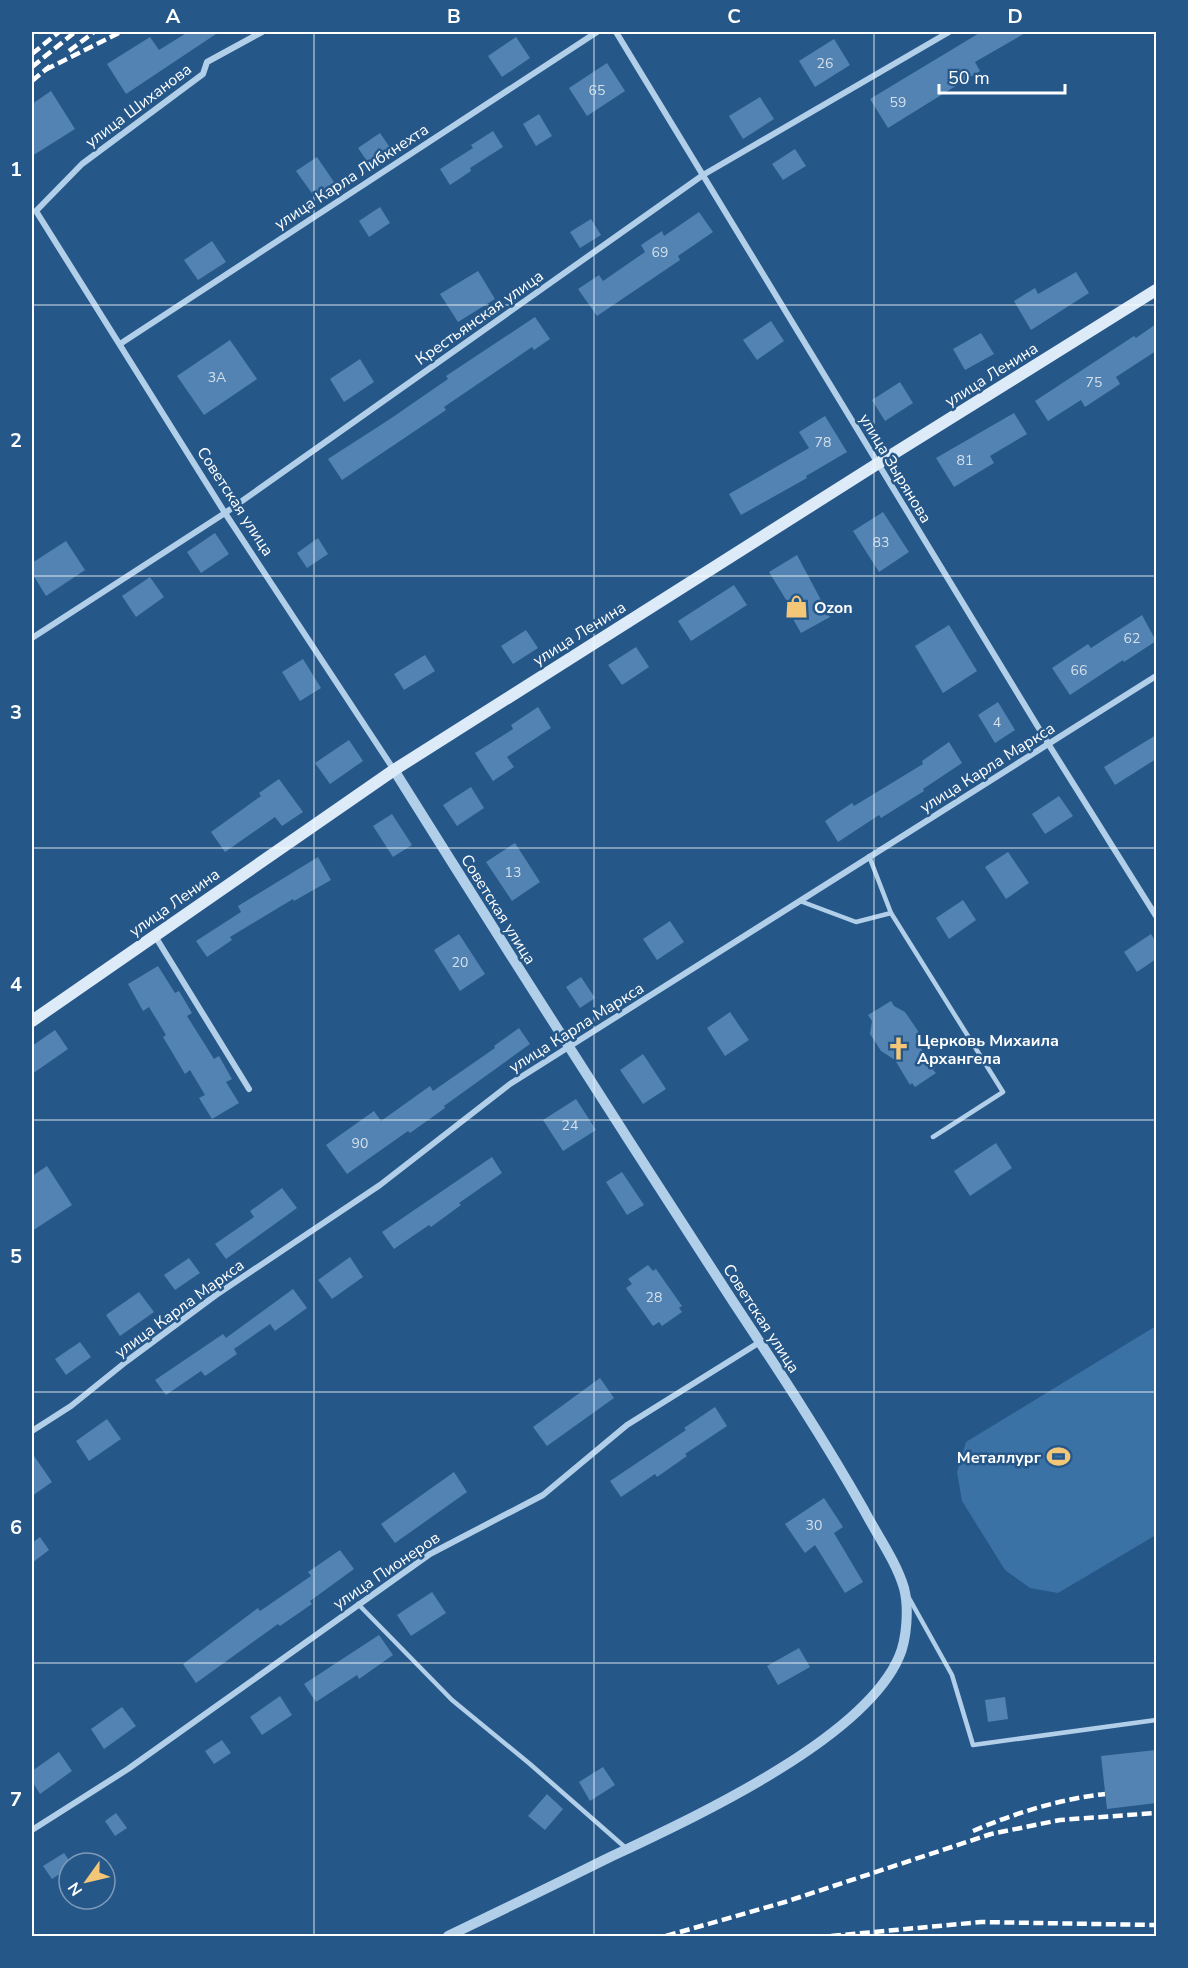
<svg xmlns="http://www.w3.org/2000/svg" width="1188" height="1968" viewBox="0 0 1188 1968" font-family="'Nunito Sans',sans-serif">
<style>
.green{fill:#3a72a6}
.building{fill:#5283b2}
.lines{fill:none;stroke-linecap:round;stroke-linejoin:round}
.service{stroke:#b2cfe9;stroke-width:4.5}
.minor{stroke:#b2cfe9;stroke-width:6}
.tertiary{stroke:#b2cfe9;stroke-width:10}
.secondary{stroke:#ddeaf8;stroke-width:12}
.rail{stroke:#fff;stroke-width:4.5;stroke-dasharray:10 4.5;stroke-linecap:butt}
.grid{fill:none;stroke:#fff;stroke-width:1.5;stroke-opacity:0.55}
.labels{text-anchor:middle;stroke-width:5;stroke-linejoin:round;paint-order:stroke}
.number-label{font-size:14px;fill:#d4e0ec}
.street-label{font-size:16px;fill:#fff;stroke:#265789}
.poi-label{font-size:16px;font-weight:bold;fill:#fff;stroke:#265789;text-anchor:start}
.neatline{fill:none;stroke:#fff;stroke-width:2}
.grid-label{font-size:20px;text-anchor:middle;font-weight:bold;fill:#fff}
</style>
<rect width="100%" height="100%" fill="#265789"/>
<polygon class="green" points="1156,1326 1156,1535 1058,1593 1030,1588 1005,1570 962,1501 957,1472 966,1442"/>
<g class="building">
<polygon points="188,32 219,32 126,94 107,64 150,37 159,50"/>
<polygon points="981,32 1027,32 975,62 980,71 888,128 870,99"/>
<polygon points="516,37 530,58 502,77 488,56"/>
<polygon points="834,39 850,65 815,87 799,61"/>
<polygon points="607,63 625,91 587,116 569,88"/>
<polygon points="51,91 75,129 32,156 32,104"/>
<polygon points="760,97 774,119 743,139 729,116"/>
<polygon points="539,114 552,136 536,146 523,124"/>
<polygon points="493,131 503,147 470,168 471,171 450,185 440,169 473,148 471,145"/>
<polygon points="380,133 391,149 369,164 358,148"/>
<polygon points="795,149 806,166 783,180 772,164"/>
<polygon points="317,157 336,185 316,199 296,171"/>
<polygon points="380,207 390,223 369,237 359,221"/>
<polygon points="699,212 713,232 678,256 680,260 597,316 578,289 599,275 603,281 645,252 641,245 662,231 664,236"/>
<polygon points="591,219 601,235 580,248 570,232"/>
<polygon points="212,241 226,262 198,280 184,260"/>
<polygon points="478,271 495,299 458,322 440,294"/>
<polygon points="1076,272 1089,293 1031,330 1014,301 1035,288 1038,294"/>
<polygon points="535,317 550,339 534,350 532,347 491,375 444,407 446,410 342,480 328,459 390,419 448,379 446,376"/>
<polygon points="771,321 784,341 757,360 743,340"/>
<polygon points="1156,324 1156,351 1116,377 1120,384 1085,407 1081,400 1048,421 1035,401 1134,336 1136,338"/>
<polygon points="981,333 994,354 965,370 953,349"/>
<polygon points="230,340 257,379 204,415 177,376"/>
<polygon points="360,359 374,382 344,402 330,379"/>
<polygon points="900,382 913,403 885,421 872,400"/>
<polygon points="1014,413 1027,434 990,456 994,463 954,487 936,458"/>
<polygon points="825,416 847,452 806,476 807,478 741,515 729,494 809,448 799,432"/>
<polygon points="883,512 909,552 879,572 853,531"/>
<polygon points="215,533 229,554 201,573 187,552"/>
<polygon points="318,538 328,554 307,568 297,553"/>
<polygon points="66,541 85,570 46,596 32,573 32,563"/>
<polygon points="797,555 830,617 801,633 785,605 788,603 769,572"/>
<polygon points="150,577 164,597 136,617 122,596"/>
<polygon points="734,585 747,605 691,641 678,621"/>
<polygon points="1142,615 1156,641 1124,662 1123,660 1070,695 1052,668 1088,644 1091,648"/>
<polygon points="949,625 977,671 943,693 915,646"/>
<polygon points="526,630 538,648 513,664 501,646"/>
<polygon points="636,647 649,667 622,685 608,665"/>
<polygon points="425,655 435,671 404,690 394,674"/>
<polygon points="303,659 321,688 300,701 282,672"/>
<polygon points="998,702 1015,730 995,743 978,715"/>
<polygon points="538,707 551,728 507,757 514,767 493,781 475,753 513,729 511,725"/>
<polygon points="1156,735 1156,759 1115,785 1104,767"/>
<polygon points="349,740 363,761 330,784 315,763"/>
<polygon points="949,742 962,763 923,789 924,791 881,818 879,815 838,842 825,821 852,803 854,806 923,764 922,761"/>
<polygon points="279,779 303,812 282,826 275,817 225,852 211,832 261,796 259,793"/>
<polygon points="471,787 484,808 457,826 443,805"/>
<polygon points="1059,796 1073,816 1045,834 1032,814"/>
<polygon points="392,814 412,845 393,857 373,826"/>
<polygon points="515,843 540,882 512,901 486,862"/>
<polygon points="1008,852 1029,883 1006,899 985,867"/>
<polygon points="318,857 331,880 294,901 293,899 230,937 232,940 207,957 196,941 241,912 238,906"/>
<polygon points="963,900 976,920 949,939 936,918"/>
<polygon points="670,921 684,942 657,960 643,939"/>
<polygon points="459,934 485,974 460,991 434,950"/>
<polygon points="1151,934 1156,942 1156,959 1137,972 1124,952"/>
<polygon points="158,966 175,993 179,991 192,1013 187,1016 214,1059 219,1056 232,1079 226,1082 239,1103 212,1119 199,1098 205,1095 190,1070 185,1074 163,1037 166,1035 149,1007 143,1011 128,984"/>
<polygon points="581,977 595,998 580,1008 566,987"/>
<polygon points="891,1001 894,1006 905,1012 918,1031 918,1044 935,1068 933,1070 936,1073 915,1087 912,1083 910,1085 895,1060 881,1051 870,1034 872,1021 868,1015"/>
<polygon points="730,1012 749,1040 725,1056 707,1028"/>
<polygon points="519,1028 530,1044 444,1106 445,1108 410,1133 408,1131 347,1174 326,1145 374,1111 381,1121 430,1086 433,1091 495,1048 494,1046"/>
<polygon points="55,1030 68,1049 32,1074 32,1046"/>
<polygon points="643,1054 666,1089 643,1104 620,1070"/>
<polygon points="576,1099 596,1130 563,1151 543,1120"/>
<polygon points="996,1143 1012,1168 970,1196 954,1171"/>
<polygon points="492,1157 502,1173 459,1203 461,1205 431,1227 429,1225 394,1249 382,1232"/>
<polygon points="47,1166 72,1205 32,1231 32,1176"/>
<polygon points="622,1172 644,1205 627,1215 606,1182"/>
<polygon points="282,1188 297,1208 226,1259 215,1244 254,1217 250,1211"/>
<polygon points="350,1257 363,1277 332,1299 318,1280"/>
<polygon points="189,1258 200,1273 175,1290 164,1275"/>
<polygon points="648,1265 653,1271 656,1269 682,1306 679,1308 682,1312 662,1326 659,1322 653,1326 626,1288 632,1284 628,1279"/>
<polygon points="293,1289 307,1308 275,1331 270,1324 234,1349 237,1354 205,1376 201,1371 166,1395 155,1380 223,1334 226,1338"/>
<polygon points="139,1292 154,1312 120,1336 106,1315"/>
<polygon points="80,1342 91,1357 66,1375 55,1359"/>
<polygon points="600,1378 614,1398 547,1446 533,1427"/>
<polygon points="715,1407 727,1426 685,1454 687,1456 657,1477 655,1474 621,1497 610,1481 686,1430 684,1428"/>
<polygon points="107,1419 121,1439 89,1461 76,1441"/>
<polygon points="32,1453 52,1482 32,1496"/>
<polygon points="454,1472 467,1492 395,1543 381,1524"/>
<polygon points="824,1498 843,1527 834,1533 863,1582 845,1593 815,1545 805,1553 785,1524"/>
<polygon points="40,1537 49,1550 32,1563 32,1543"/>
<polygon points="340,1550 354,1569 310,1601 312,1604 280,1626 278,1624 196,1683 183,1664 258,1608 260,1611 311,1576 308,1572"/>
<polygon points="432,1592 446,1613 411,1636 397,1615"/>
<polygon points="379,1635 393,1655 359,1679 357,1675 316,1702 304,1684"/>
<polygon points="799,1648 810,1667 778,1685 767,1666"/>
<polygon points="280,1696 292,1715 262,1735 250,1717"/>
<polygon points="1005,1697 1008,1719 988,1722 985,1700"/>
<polygon points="122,1707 136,1726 104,1749 91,1729"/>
<polygon points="222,1740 231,1753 214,1764 205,1751"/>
<polygon points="1156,1750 1156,1803 1107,1809 1101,1756"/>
<polygon points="59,1752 72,1771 40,1794 32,1781 32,1771"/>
<polygon points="603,1767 615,1785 590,1801 579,1782"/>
<polygon points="547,1794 563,1809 545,1830 528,1816"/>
<polygon points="116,1813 127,1828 115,1836 105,1821"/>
<polygon points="64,1853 71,1863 69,1863 69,1868 52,1879 43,1866"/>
</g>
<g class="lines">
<g class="service">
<polyline points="869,856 891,913 1003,1092 933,1137"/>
<polyline points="800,901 856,922 891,913"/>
<polyline points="909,1598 952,1675 973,1745 1156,1720"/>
<polyline points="358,1604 452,1700 530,1764 627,1849"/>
</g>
<g class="minor">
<polyline points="262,32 207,62 203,74 82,164 36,211 225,513 394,770"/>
<polyline points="616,32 1049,745 1156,916"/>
<polyline points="120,344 597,32"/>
<polyline points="32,638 225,513 703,175 949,32"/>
<polyline points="155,936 249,1089"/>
<polyline points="32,1431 71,1406 127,1361 216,1295 380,1185 510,1084 1156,676"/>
<polyline points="32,1830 128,1769 430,1554 543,1495 627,1425 760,1342"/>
</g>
<path class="tertiary" d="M394,770C506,949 619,1126 734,1303C779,1371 824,1439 864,1510C877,1535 896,1561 904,1588C909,1607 907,1639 899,1657C862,1742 686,1821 604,1860C552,1886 500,1911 448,1936"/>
<polyline class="secondary" points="32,1021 394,770 877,464 1156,290"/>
<g class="rail">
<polyline points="69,51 94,32"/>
<polyline points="32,54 59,32"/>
<polyline points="32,67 75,32"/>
<polyline points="45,70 121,32"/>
<polyline points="32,81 50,66"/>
<path d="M973,1831C1015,1813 1060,1799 1105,1794"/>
<polyline points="666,1936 785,1902 991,1834 1060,1820 1156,1813"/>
<polyline points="831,1936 981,1922 1156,1925"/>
</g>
</g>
<path class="grid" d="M314,32V1936M594,32V1936M874,32V1936M32,305H1156M32,576H1156M32,848H1156M32,1120H1156M32,1392H1156M32,1663H1156"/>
<defs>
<symbol id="shop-bare" viewBox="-9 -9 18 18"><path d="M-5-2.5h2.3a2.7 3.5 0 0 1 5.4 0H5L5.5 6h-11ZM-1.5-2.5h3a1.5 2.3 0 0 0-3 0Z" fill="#f3c777" stroke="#265789" stroke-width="2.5" paint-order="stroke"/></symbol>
<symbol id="church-bare" viewBox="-9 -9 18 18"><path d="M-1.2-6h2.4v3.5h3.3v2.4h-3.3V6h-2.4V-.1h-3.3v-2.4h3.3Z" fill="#f3c777" stroke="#265789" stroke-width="2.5" paint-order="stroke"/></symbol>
<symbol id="stadium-bare" viewBox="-9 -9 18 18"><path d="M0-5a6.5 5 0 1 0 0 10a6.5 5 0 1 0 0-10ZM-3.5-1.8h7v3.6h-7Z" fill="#f3c777" stroke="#265789" stroke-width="2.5" paint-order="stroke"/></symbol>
</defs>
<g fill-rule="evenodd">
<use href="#shop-bare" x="780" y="590" width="33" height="33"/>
<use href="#church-bare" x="882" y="1032" width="33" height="33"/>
<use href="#stadium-bare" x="1042" y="1440" width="33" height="33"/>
</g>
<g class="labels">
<g class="number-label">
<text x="825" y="68">26</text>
<text x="597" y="95">65</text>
<text x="898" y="107">59</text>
<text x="660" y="257">69</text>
<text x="217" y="382">3А</text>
<text x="1094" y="387">75</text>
<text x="823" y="447">78</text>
<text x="965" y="465">81</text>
<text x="881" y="547">83</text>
<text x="1132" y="643">62</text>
<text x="1079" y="675">66</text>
<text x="997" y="727">4</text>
<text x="513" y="877">13</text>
<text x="460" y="967">20</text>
<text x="570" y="1130">24</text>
<text x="360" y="1148">90</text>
<text x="654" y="1302">28</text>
<text x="814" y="1530">30</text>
</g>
<g class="street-label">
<text transform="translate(138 105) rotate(-37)" y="6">улица Шиханова</text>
<text transform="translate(351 176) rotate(-33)" y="6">улица Карла Либкнехта</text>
<text transform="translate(479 317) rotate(-35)" y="6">Крестьянская улица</text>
<text transform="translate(991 374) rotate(-32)" y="6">улица Ленина</text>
<text transform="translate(896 468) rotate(59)" y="6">улица Зырянова</text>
<text transform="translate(236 501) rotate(57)" y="6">Советская улица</text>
<text transform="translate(579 633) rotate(-32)" y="6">улица Ленина</text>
<text transform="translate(987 767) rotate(-32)" y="6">улица Карла Маркса</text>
<text transform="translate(174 902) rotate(-35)" y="6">улица Ленина</text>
<text transform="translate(499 909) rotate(58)" y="6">Советская улица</text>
<text transform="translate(576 1027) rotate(-32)" y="6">улица Карла Маркса</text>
<text transform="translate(179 1308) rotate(-36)" y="6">улица Карла Маркса</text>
<text transform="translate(762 1318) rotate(57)" y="6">Советская улица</text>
<text transform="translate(386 1570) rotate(-34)" y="6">улица Пионеров</text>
</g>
<g class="poi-label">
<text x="814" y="613">Ozon</text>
<text x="917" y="1046">Церковь Михаила<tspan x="917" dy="18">Архангела</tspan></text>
<text x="1041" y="1463" text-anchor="end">Металлург</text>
</g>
</g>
<rect width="1188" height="1968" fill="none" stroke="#265789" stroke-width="66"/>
<g transform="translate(87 1881) rotate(236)"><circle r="28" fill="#265789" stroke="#7d9ab8" stroke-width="1.5"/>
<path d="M0-4.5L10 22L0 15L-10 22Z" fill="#f3c777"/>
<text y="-9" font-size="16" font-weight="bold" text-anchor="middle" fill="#ffffff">N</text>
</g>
<path d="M939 84v9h126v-9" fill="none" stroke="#ffffff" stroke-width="3"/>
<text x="948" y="84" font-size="18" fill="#ffffff" stroke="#265789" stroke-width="4.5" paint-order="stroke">50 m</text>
<rect x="33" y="33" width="1122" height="1902" class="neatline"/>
<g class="grid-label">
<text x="173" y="23">A</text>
<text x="454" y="23">B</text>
<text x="734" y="23">C</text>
<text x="1015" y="23">D</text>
<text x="16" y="176">1</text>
<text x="16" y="447">2</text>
<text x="16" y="719">3</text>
<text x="16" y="991">4</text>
<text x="16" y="1263">5</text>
<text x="16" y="1534">6</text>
<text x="16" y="1806">7</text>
</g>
</svg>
